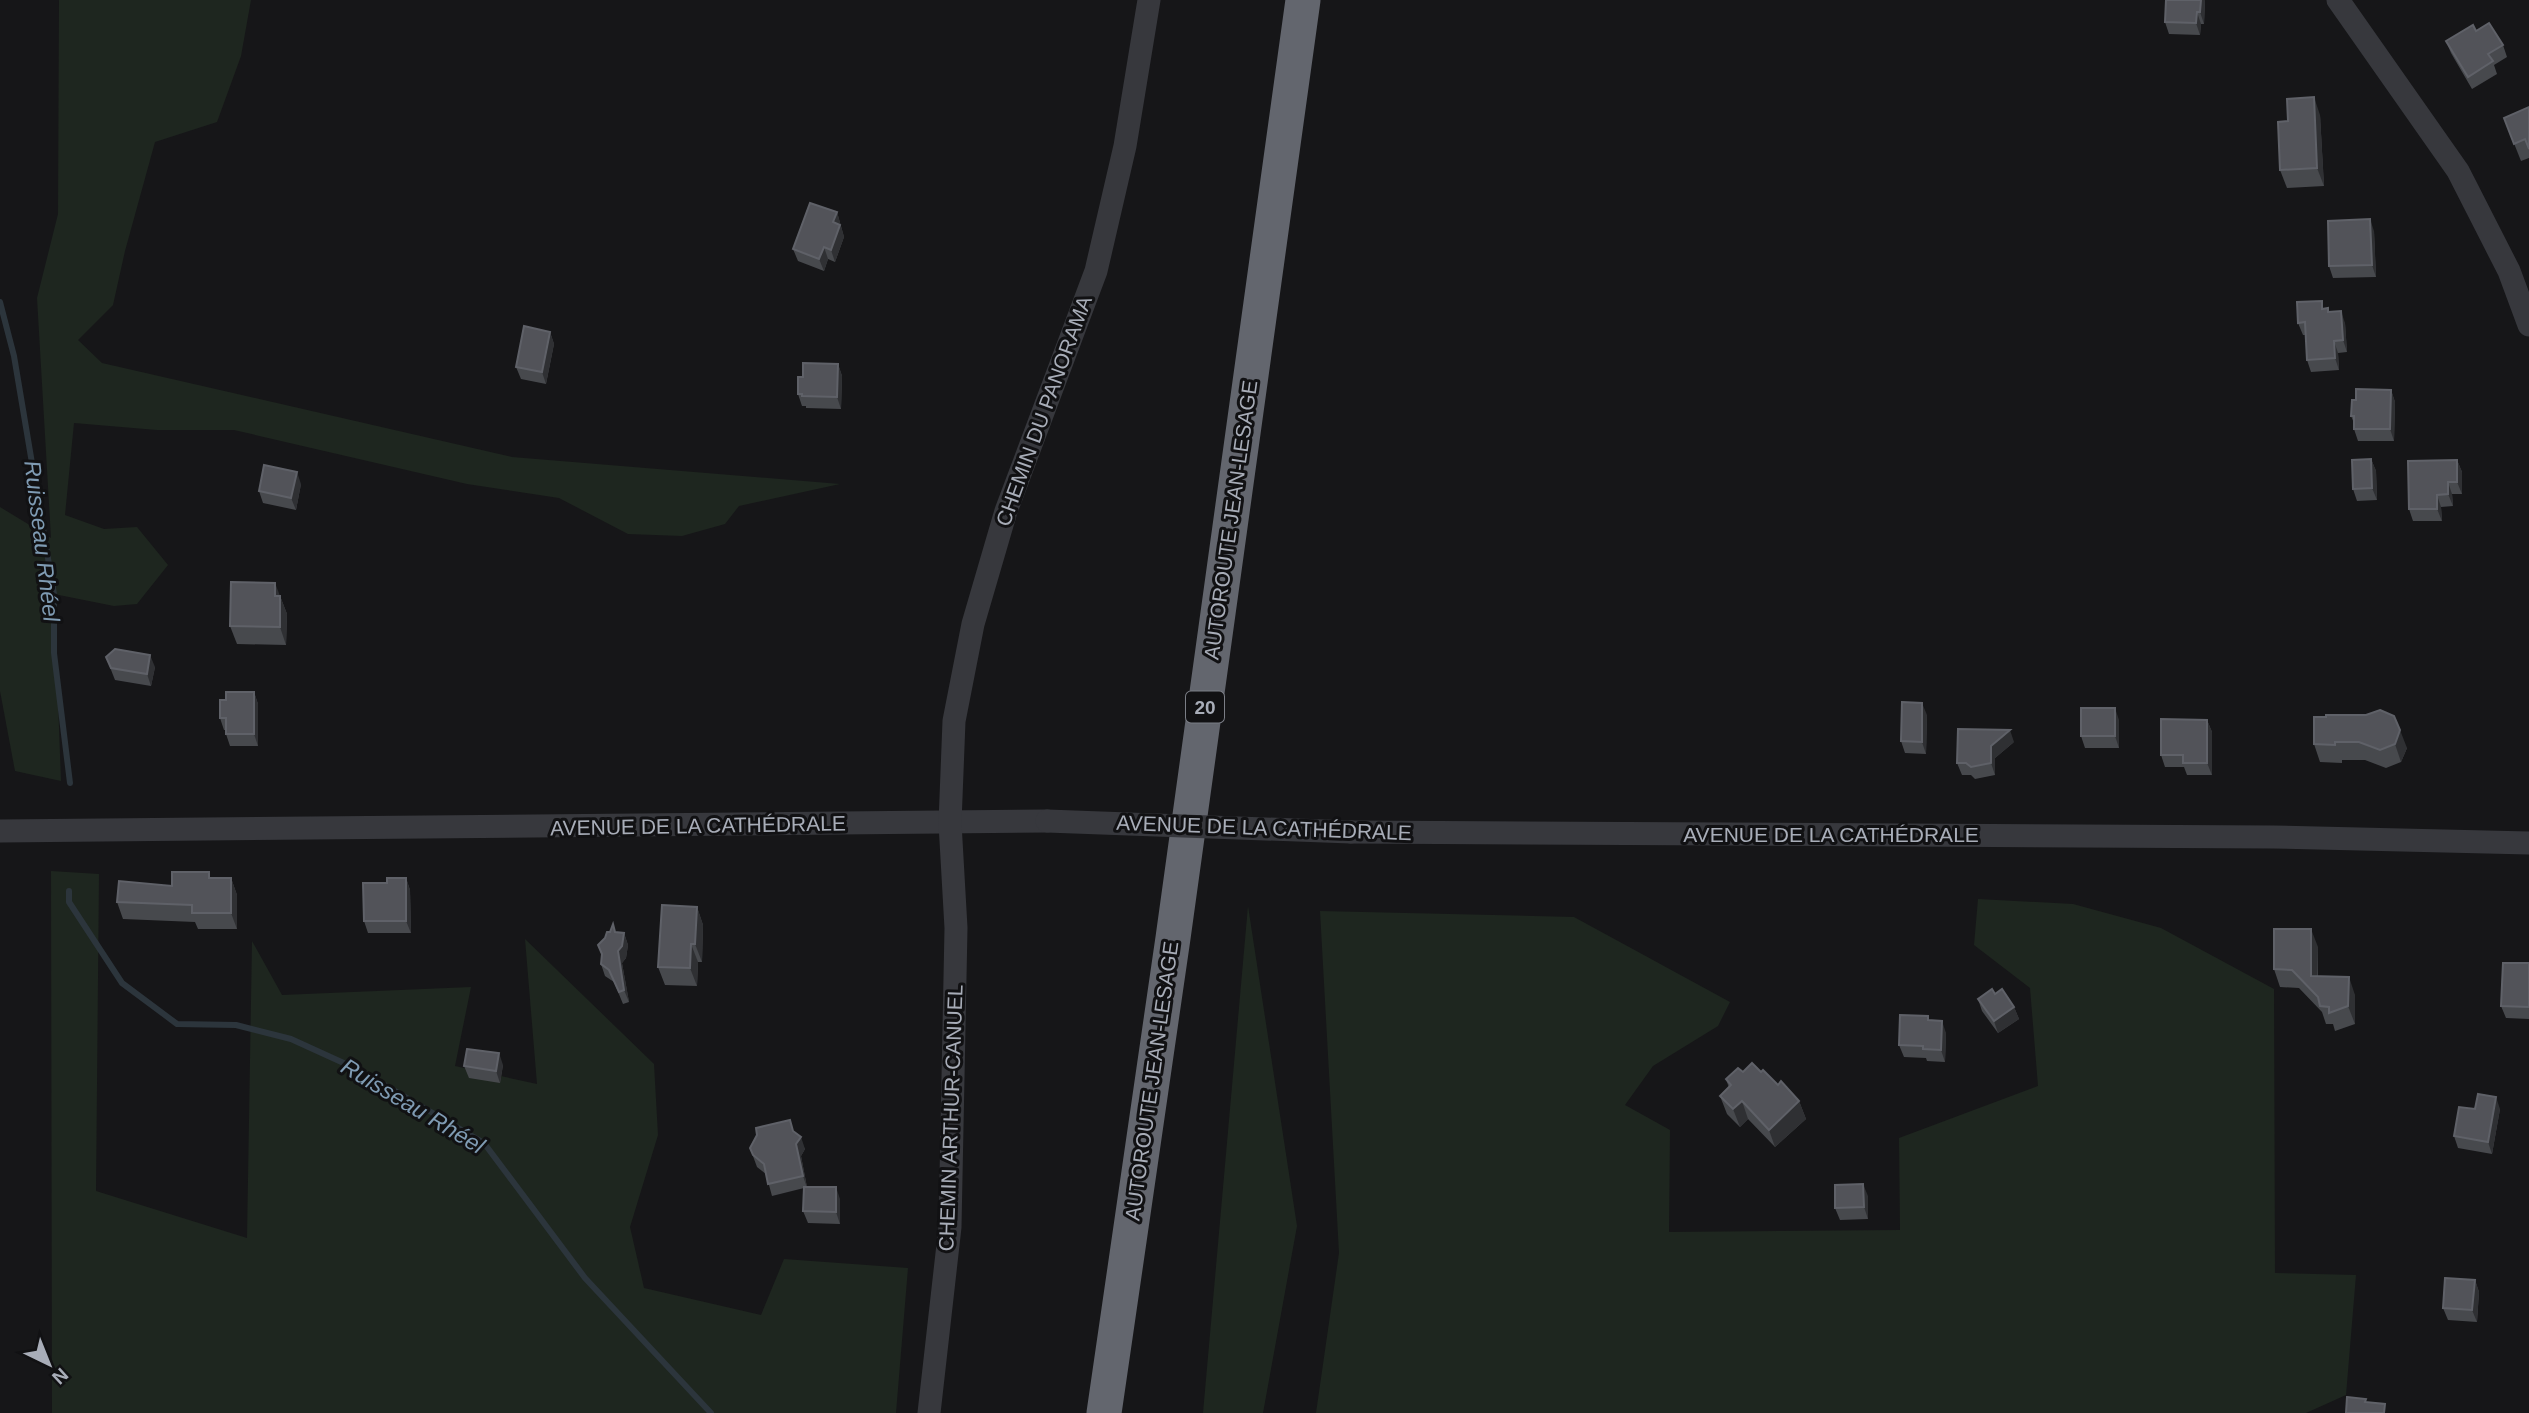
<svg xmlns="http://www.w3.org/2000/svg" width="2529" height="1413" viewBox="0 0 2529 1413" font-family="Helvetica,sans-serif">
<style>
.green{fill:#1e261f}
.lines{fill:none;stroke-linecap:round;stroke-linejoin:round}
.stream{stroke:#2c353c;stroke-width:6}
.minor{stroke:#37383d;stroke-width:23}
.highway{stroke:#63666e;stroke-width:35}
.minor-bridge{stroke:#37383d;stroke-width:23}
.wall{fill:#47494d}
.shaded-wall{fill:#2f3033}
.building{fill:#525359;stroke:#5f6168;stroke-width:2}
.labels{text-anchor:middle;stroke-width:6;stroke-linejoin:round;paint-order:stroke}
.shield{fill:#111113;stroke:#7b7e86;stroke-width:2}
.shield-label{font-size:19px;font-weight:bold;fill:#a8adb8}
.street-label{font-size:21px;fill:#a8adb8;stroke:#111113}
.water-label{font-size:23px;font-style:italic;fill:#7f9bb3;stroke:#111113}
</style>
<rect width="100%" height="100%" fill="#161618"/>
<g class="green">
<polygon points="59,0 251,0 241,56 217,122 155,142 125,251 113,305 78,340 102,363 512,457 840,484 739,506 725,524 682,536 628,534 559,498 467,484 234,430 157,430 74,423 65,515 104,529 137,527 168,565 137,604 114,606 54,594 61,781 15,771 0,691 0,507 51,538 37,298 58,214"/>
<polygon points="51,871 99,874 96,1191 247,1238 252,941 282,995 471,987 455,1066 537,1084 525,939 654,1064 658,1135 630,1227 644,1288 761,1315 784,1259 908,1268 896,1413 52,1413"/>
<polygon points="1978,899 2073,904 2161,928 2274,989 2275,1273 2356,1275 2346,1395 2306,1413 1316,1413 1339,1253 1320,911 1574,917 1730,1002 1718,1026 1653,1066 1625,1105 1670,1130 1669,1232 1900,1230 1899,1138 2038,1086 2030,988 1974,945"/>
<polygon points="1248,906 1297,1226 1263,1413 1203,1413"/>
</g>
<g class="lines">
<g class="stream">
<polyline points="0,302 14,356 54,594 54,653 70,783"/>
<polyline points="69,891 69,902 122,983 177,1024 236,1025 291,1039 359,1070 484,1143 585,1278 711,1413"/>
</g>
<g class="minor">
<polyline points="2338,0 2458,171 2509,271 2529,325"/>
<polyline points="0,831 1047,821"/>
<polyline points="1351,832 2273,837 2529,843"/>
<polyline points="929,1413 950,1227 956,928 950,823 954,721 973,624 1006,511 1096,271 1125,146 1149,0"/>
</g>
<polyline class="highway" points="1104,1413 1173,938 1303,0"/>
<polyline class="minor-bridge" points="1047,821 1351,832"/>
</g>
<g class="wall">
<polygon points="2205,0 2204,24 2201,24 2200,35 2169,34 2165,22"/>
<polygon points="2476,31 2503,45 2507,57 2494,65 2497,74 2472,89 2451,53 2446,41"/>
<polygon points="2529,107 2529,158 2521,161 2504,118"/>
<polygon points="2320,115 2324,186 2287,188 2280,170 2288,121"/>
<polygon points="837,212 844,237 835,262 828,259 824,271 798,261 793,249"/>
<polygon points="2374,231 2376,277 2333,278 2329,266"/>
<polygon points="2328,308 2329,312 2345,323 2347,352 2338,353 2339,370 2311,372 2307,360 2306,335 2303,335 2298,323 2324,309"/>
<polygon points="550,332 554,344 546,384 521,379 516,367"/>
<polygon points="838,364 842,376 841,409 806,408 806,406 802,406 798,394 803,377"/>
<polygon points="2391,390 2395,402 2394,441 2358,441 2354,429 2354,423 2351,416 2356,400"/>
<polygon points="2371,459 2376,471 2377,500 2357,501 2353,489"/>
<polygon points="2457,460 2462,472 2462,494 2452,494 2453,506 2441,507 2442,521 2413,521 2409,509"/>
<polygon points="301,484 296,510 263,503 259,491"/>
<polygon points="280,596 287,614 286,645 237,644 230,626"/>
<polygon points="106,657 155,667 151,686 115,680"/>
<polygon points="254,692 258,704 258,746 230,746 226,734 226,730 224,730 220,718 226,700"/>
<polygon points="1927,715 1926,754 1905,753 1901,741"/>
<polygon points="2314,717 2407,748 2401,762 2386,768 2365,760 2342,760 2342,763 2320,762 2314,744"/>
<polygon points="2119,720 2119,748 2085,748 2081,736"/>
<polygon points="2207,720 2212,732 2212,775 2187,775 2184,767 2165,767 2161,755"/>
<polygon points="2014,742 1995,758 1995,775 1975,779 1971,775 1962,775 1957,763"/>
<polygon points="212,878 231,878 237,895 237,929 198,929 195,922 123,919 117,902 172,886"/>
<polygon points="406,878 410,890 411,933 368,933 364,921 387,883"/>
<polygon points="697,907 703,925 702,962 698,962 697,986 665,985 658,967"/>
<polygon points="616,933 624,933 628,945 626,958 622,963 629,1002 623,1004 614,982 605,976 601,964 602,956 598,945"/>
<polygon points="2318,947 2318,976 2355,995 2355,1024 2335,1031 2333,1024 2326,1024 2322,1012 2299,988 2280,987 2274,969"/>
<polygon points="2529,963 2529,1019 2506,1018 2501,1006"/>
<polygon points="1995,994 2014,1007 2019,1019 1998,1033 1982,1011 1978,999"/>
<polygon points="1930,1020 1946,1033 1945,1062 1927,1061 1926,1058 1904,1057 1899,1045"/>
<polygon points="503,1065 500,1083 469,1078 464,1066"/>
<polygon points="1743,1072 1761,1072 1799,1101 1806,1119 1775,1147 1748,1119 1740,1127 1727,1114 1720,1096 1729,1088 1726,1079"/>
<polygon points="2475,1109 2500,1109 2492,1154 2458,1148 2454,1136"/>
<polygon points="795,1133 805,1149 801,1156 807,1187 840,1199 840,1224 808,1223 803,1211 804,1188 772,1196 766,1174 757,1167 750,1148"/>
<polygon points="1868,1196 1868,1219 1840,1220 1835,1208"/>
<polygon points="2475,1280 2479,1292 2477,1322 2448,1320 2443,1308"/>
</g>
<g class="shaded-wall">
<polygon points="2201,0 2205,0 2204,24 2200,12"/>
<polygon points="2197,12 2201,24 2200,35 2196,23"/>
<polygon points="2314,97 2320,115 2324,186 2317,168"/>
<polygon points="837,212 844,237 835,262 831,250 833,222"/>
<polygon points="2370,219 2374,231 2376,277 2372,265"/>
<polygon points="824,247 828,259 824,271 819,259"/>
<polygon points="2341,311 2345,323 2347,352 2343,340"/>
<polygon points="550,332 554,344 546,384 542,372"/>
<polygon points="2334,341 2338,353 2339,370 2335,358"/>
<polygon points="838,364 842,376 841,409 837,397"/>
<polygon points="2391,390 2395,402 2394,441 2390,429"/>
<polygon points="2371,459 2376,471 2377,500 2372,488"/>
<polygon points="2457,460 2462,472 2462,494 2457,482"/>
<polygon points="297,472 301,484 296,510 291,498"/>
<polygon points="2448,482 2452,494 2453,506 2448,494"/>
<polygon points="2437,495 2441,507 2442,521 2437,509"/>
<polygon points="275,583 287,614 286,645 280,627 275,596"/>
<polygon points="150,655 155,667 151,686 147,674"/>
<polygon points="254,692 258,704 258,746 254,734"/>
<polygon points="1922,703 1927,715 1926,754 1922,742"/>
<polygon points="2115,708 2119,720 2119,748 2115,736"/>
<polygon points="2207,720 2212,732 2212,775 2207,763"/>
<polygon points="2010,730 2014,742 1995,758 1995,775 1991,763 1991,746"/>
<polygon points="2400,730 2407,748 2401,762 2395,744"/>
<polygon points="231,878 237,895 237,929 231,913"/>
<polygon points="406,878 410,890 411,933 406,921"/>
<polygon points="697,907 703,925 702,962 695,944"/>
<polygon points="2311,929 2318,947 2317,994 2311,976"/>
<polygon points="624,933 628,945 626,958 622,963 629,1002 624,990 618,951"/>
<polygon points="691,944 698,962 697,986 690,968"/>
<polygon points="2349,977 2355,995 2355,1024 2348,1006"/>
<polygon points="2014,1007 2019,1019 1998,1033 1994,1021"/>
<polygon points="1942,1021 1946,1033 1945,1062 1941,1050"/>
<polygon points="499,1053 503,1065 500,1083 496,1071"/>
<polygon points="2496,1097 2500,1109 2492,1154 2488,1142"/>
<polygon points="1742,1101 1748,1119 1740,1127 1733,1109"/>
<polygon points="1799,1101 1806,1119 1775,1147 1769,1130"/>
<polygon points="801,1137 805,1149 801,1156 807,1188 803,1176 796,1144"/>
<polygon points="1863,1184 1868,1196 1868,1219 1864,1207"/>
<polygon points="836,1187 840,1199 840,1224 836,1212"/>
<polygon points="2475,1280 2479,1292 2477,1322 2472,1310"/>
</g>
<g class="building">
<polygon points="2166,0 2201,0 2200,12 2197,12 2196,23 2165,22"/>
<polygon points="2489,23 2503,45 2488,54 2493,61 2468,77 2446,41 2473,25 2476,31"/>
<polygon points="2314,97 2317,168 2280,170 2278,122 2288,121 2287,99"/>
<polygon points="2529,107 2529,149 2525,139 2514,144 2504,118"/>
<polygon points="810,203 837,212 833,222 840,225 831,250 824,247 819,259 793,249"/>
<polygon points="2370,219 2372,265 2329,266 2328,221"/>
<polygon points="2322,301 2322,309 2328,308 2328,312 2341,311 2343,340 2334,341 2335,358 2307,360 2305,322 2298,323 2297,302"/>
<polygon points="524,326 550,332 542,372 516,367"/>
<polygon points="803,363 838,364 837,397 802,396 802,394 798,394 798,377 803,377"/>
<polygon points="2356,389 2391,390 2390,429 2354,429 2354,416 2351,416 2352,400 2356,400"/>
<polygon points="2371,459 2372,488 2353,489 2352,460"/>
<polygon points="2457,460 2457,482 2448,482 2448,494 2437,495 2437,509 2409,509 2408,461"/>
<polygon points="264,465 297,472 291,498 259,491"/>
<polygon points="231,582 275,583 275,596 280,596 280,627 230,626"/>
<polygon points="115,649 150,655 147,674 111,668 106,657"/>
<polygon points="226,692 254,692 254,734 226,734 226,718 220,718 220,700 226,700"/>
<polygon points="1902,702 1922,703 1922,742 1901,741"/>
<rect x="2081" y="708" width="34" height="28"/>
<polygon points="2380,710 2394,716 2400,730 2395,744 2380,750 2359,742 2335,742 2335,745 2314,744 2314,717 2326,717 2326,715 2366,715"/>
<polygon points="2161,719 2207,720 2207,763 2183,763 2183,755 2161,755"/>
<polygon points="1958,729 2010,730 1991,746 1991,763 1971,767 1966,763 1957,763"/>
<polygon points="172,872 209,872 209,878 231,878 231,913 192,913 192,905 117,902 119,881 172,886"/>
<polygon points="387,878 406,878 406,921 364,921 363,883 387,883"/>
<polygon points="662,905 697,907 695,944 691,944 690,968 658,967"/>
<polygon points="613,924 615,932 624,933 622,946 618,951 624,990 619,992 609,970 601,964 602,954 598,945 605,938 607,932 610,932"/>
<polygon points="2274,929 2311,929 2311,976 2349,977 2348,1006 2329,1013 2329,1007 2320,1006 2318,997 2292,970 2274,969"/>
<polygon points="2503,963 2529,963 2529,1007 2501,1006"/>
<polygon points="1992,989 1995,994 2002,989 2014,1007 1994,1021 1978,999"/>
<polygon points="1900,1015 1928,1016 1928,1020 1942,1021 1941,1050 1923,1049 1923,1046 1899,1045"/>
<polygon points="467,1049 499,1053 496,1071 464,1066"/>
<polygon points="1752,1063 1761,1072 1763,1070 1778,1085 1781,1081 1799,1101 1769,1130 1742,1101 1733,1109 1720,1096 1731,1085 1726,1079 1738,1068 1743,1072"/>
<polygon points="2478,1094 2496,1097 2488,1142 2454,1136 2459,1107 2475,1109"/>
<polygon points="790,1120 793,1131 801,1137 796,1144 803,1176 768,1184 764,1164 753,1155 750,1148 757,1135 756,1128"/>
<polygon points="1863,1184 1864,1207 1835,1208 1835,1185"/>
<polygon points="804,1187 836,1187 836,1212 803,1211"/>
<polygon points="2445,1278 2475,1280 2472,1310 2443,1308"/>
<polygon points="2347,1397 2366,1399 2365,1402 2385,1404 2384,1413 2346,1413"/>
</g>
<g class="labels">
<rect class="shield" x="1186" y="691.5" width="38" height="31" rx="5"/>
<g class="shield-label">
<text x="1205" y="714">20</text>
</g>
<g class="street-label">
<text transform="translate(1044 411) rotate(-70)" y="7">CHEMIN DU PANORAMA</text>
<text transform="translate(1231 520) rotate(-82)" y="7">AUTOROUTE JEAN-LESAGE</text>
<text transform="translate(698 826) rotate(-1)" y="7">AVENUE DE LA CATHÉDRALE</text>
<text transform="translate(1264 828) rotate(2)" y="7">AVENUE DE LA CATHÉDRALE</text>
<text x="1831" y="842">AVENUE DE LA CATHÉDRALE</text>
<text transform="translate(1152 1081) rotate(-82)" y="7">AUTOROUTE JEAN-LESAGE</text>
<text transform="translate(951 1118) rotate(-88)" y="7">CHEMIN ARTHUR-CANUEL</text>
</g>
<g class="water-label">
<text transform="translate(42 541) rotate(83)" y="8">Ruisseau Rhéel</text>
<text transform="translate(413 1106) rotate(31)" y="8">Ruisseau Rhéel</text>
</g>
</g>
<g transform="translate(49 1364) rotate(137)" stroke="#111113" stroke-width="5" paint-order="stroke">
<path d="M0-5L12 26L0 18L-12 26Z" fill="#a8adb8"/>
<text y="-10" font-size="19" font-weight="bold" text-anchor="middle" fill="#a8adb8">N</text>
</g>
</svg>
